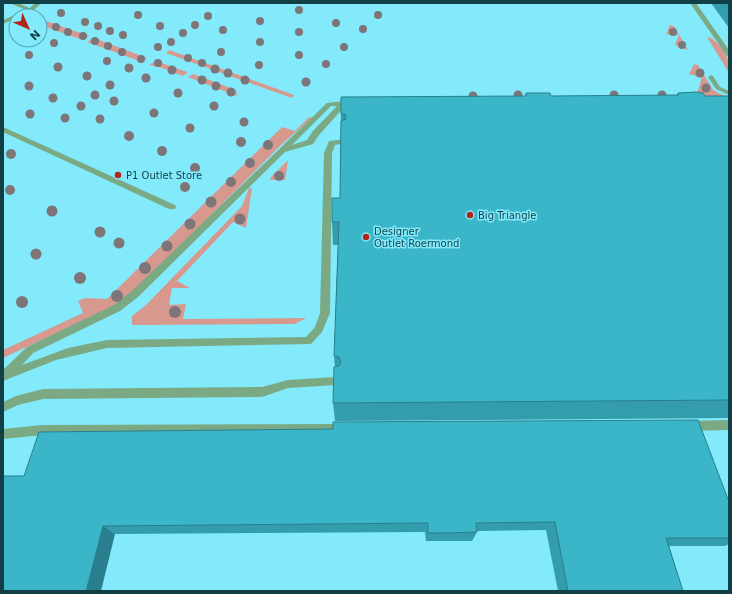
<svg xmlns="http://www.w3.org/2000/svg" width="732" height="594" viewBox="0 0 732 594" font-family="'DejaVu Sans',sans-serif">
<style>
.green{fill:#d7988e}
.lines{fill:none;stroke-linecap:round;stroke-linejoin:round}
.lane{fill:#7aa983;fill-rule:evenodd}
.street{fill:#7aa983;fill-rule:evenodd}
.tree{fill:#7e7578}
.wall{fill:#339dad}
.shaded-wall{fill:#297f8d}
.building{fill:#3bb6c9;stroke:#297f8d}
.poi-dot{fill:#b32519;stroke:#82eafb;stroke-width:1.5}
.labels{text-anchor:middle;stroke-width:3;stroke-linejoin:round;paint-order:stroke}
.poi-label{font-size:10px;fill:#113f46;stroke:#82eafb;text-anchor:start}
</style>
<rect width="100%" height="100%" fill="#82eafb"/>
<g class="green">
<polygon points="46,21 89,36 83,40 40,25 40,23"/>
<polygon points="670,25 674,26 688,50 675,45 679,35 666,34"/>
<path d="M707,37C715,37 728,55 729,63C729,66 729,69 729,73Z"/>
<polygon points="94,38 147,58 142,62 87,42"/>
<polygon points="169,50 294,95 292,98 166,53"/>
<polygon points="156,61 187,72 187,73 183,76 159,67 149,65"/>
<polygon points="694,64 698,65 713,90 724,96 696,97 702,77 689,74"/>
<polygon points="193,74 236,90 237,96 188,77"/>
<polygon points="309,117 312,118 282,144 140,286 116,305 3,358 3,350 83,313 78,301 85,298 107,299 282,127 295,131"/>
<polygon points="288,160 285,180 270,180 271,177"/>
<polygon points="249,188 252,188 246,228 233,222 177,281 190,288 172,288 169,305 186,304 183,319 306,318 295,324 132,325 132,316 145,306 242,206"/>
</g>
<g class="lines">
<g class="lane">
<path d="M35,3H41C34,11 27,16 16,16V18L3,24V20L29,9Z"/>
<polygon points="711,75 713,76 720,87 729,91 729,95 716,89 708,77"/>
<path d="M344,101L354,103L355,104L352,106H345L319,135L313,144L285,152L138,297L120,311L33,353L22,365L68,348L107,340L306,337L315,327L320,313L324,153L329,141L345,139V143L335,145L332,153L330,313L322,332L311,344L107,348L56,360L3,381V370L27,347L114,305L132,291L327,103ZM331,106H337L313,131L307,140L292,145Z"/>
<polygon points="3,127 175,205 176,207 175,209 169,209 3,132"/>
<polygon points="336,377 340,378 341,381 340,384 336,385 288,388 262,397 43,399 18,405 3,412 3,402 16,396 43,389 262,387 288,380"/>
<polygon points="729,420 729,430 688,431 684,429 683,426 684,423 688,421"/>
<polygon points="345,424 349,425 350,429 349,433 345,434 43,435 3,439 3,429 43,425"/>
</g>
<g class="street">
<polygon points="9,3 18,3 34,10 29,11"/>
<polygon points="690,3 696,3 729,50 729,57 727,56"/>
</g>
</g>
<g class="tree">
<circle cx="299" cy="10" r="4"/>
<circle cx="61" cy="13" r="4"/>
<circle cx="138" cy="15" r="4"/>
<circle cx="378" cy="15" r="4"/>
<circle cx="208" cy="16" r="4"/>
<circle cx="260" cy="21" r="4"/>
<circle cx="85" cy="22" r="4"/>
<circle cx="336" cy="23" r="4"/>
<circle cx="195" cy="25" r="4"/>
<circle cx="98" cy="26" r="4"/>
<circle cx="160" cy="26" r="4"/>
<circle cx="56" cy="27" r="4"/>
<circle cx="363" cy="29" r="4"/>
<circle cx="223" cy="30" r="4"/>
<circle cx="110" cy="31" r="4"/>
<circle cx="68" cy="32" r="4"/>
<circle cx="299" cy="32" r="4"/>
<circle cx="673" cy="32" r="4"/>
<circle cx="183" cy="33" r="4"/>
<circle cx="123" cy="35" r="4"/>
<circle cx="83" cy="36" r="4"/>
<circle cx="95" cy="41" r="4"/>
<circle cx="171" cy="42" r="4"/>
<circle cx="260" cy="42" r="4"/>
<circle cx="54" cy="43" r="4"/>
<circle cx="682" cy="45" r="4"/>
<circle cx="108" cy="46" r="4"/>
<circle cx="158" cy="47" r="4"/>
<circle cx="344" cy="47" r="4"/>
<circle cx="122" cy="52" r="4"/>
<circle cx="221" cy="52" r="4"/>
<circle cx="29" cy="55" r="4"/>
<circle cx="299" cy="55" r="4"/>
<circle cx="188" cy="58" r="4"/>
<circle cx="141" cy="59" r="4"/>
<circle cx="107" cy="61" r="4"/>
<circle cx="158" cy="63" r="4"/>
<circle cx="202" cy="63" r="4"/>
<circle cx="326" cy="64" r="4"/>
<circle cx="259" cy="65" r="4"/>
<circle cx="58" cy="67" r="4.5"/>
<circle cx="129" cy="68" r="4.5"/>
<circle cx="215" cy="69" r="4.5"/>
<circle cx="172" cy="70" r="4.5"/>
<circle cx="228" cy="73" r="4.5"/>
<circle cx="700" cy="73" r="4.5"/>
<circle cx="87" cy="76" r="4.5"/>
<circle cx="146" cy="78" r="4.5"/>
<circle cx="202" cy="80" r="4.5"/>
<circle cx="245" cy="80" r="4.5"/>
<circle cx="306" cy="82" r="4.5"/>
<circle cx="110" cy="85" r="4.5"/>
<circle cx="29" cy="86" r="4.5"/>
<circle cx="216" cy="86" r="4.5"/>
<circle cx="706" cy="88" r="4.5"/>
<circle cx="231" cy="92" r="4.5"/>
<circle cx="178" cy="93" r="4.5"/>
<circle cx="95" cy="95" r="4.5"/>
<circle cx="518" cy="95" r="4.5"/>
<circle cx="614" cy="95" r="4.5"/>
<circle cx="662" cy="95" r="4.5"/>
<circle cx="473" cy="96" r="4.5"/>
<circle cx="53" cy="98" r="4.5"/>
<circle cx="114" cy="101" r="4.5"/>
<circle cx="81" cy="106" r="4.5"/>
<circle cx="214" cy="106" r="4.5"/>
<circle cx="154" cy="113" r="4.5"/>
<circle cx="30" cy="114" r="4.5"/>
<circle cx="65" cy="118" r="4.5"/>
<circle cx="100" cy="119" r="4.5"/>
<circle cx="244" cy="122" r="4.5"/>
<circle cx="190" cy="128" r="4.5"/>
<circle cx="129" cy="136" r="5"/>
<circle cx="241" cy="142" r="5"/>
<circle cx="268" cy="145" r="5"/>
<circle cx="162" cy="151" r="5"/>
<circle cx="11" cy="154" r="5"/>
<circle cx="250" cy="163" r="5"/>
<circle cx="195" cy="168" r="5"/>
<circle cx="279" cy="176" r="5"/>
<circle cx="231" cy="182" r="5"/>
<circle cx="185" cy="187" r="5"/>
<circle cx="10" cy="190" r="5"/>
<circle cx="211" cy="202" r="5.5"/>
<circle cx="52" cy="211" r="5.5"/>
<circle cx="240" cy="219" r="5.5"/>
<circle cx="190" cy="224" r="5.5"/>
<circle cx="100" cy="232" r="5.5"/>
<circle cx="119" cy="243" r="5.5"/>
<circle cx="167" cy="246" r="5.5"/>
<circle cx="36" cy="254" r="5.5"/>
<circle cx="145" cy="268" r="6"/>
<circle cx="80" cy="278" r="6"/>
<circle cx="117" cy="296" r="6"/>
<circle cx="22" cy="302" r="6"/>
<circle cx="175" cy="312" r="6"/>
</g>
<g class="wall">
<polygon points="711,3 729,3 729,28"/>
<polygon points="526,93 551,96 676,95 678,93 705,96 729,96 729,418 335,421 333,403 335,367 334,356 338,245 333,245 332,222 340,198 341,114 525,96"/>
<polygon points="3,476 729,502 729,544 725,546 669,546 683,591 558,591 546,530 477,531 477,532 472,541 426,541 425,532 115,534"/>
</g>
<polygon class="shaded-wall" points="103,526 115,534 101,591 86,591"/>
<g class="building">
<polygon points="696,92 703,93 705,96 729,96 729,400 333,403 334,367 339,366 341,362 339,357 334,356 339,222 332,222 332,198 340,198 341,121 346,119 345,114 341,114 341,97 526,96 526,93 550,93 551,96 679,95 678,93"/>
<polygon points="698,420 729,502 729,538 666,538 683,591 568,591 555,522 476,523 477,532 443,533 428,533 428,523 103,526 86,591 3,591 3,476 24,476 39,432 333,429 333,422"/>
</g>
<g class="poi-dot">
<circle cx="118" cy="175" r="4"/>
<circle cx="470" cy="215" r="4"/>
<circle cx="366" cy="237" r="4"/>
</g>
<g class="labels">
<g class="poi-label">
<text x="126" y="179">P1 Outlet Store</text>
<text x="478" y="219">Big Triangle</text>
<text x="374" y="235">Designer<tspan x="374" dy="12">Outlet Roermond</tspan></text>
</g>
</g>
<rect width="732" height="594" fill="none" stroke="#113f46" stroke-width="8"/>
<g transform="translate(28 28) rotate(135)"><circle r="19" fill="#82eafb" stroke="#55a6b3"/>
<path d="M0-3L7 15L0 10L-7 15Z" fill="#b32519"/>
<text y="-6" font-size="11" font-weight="bold" text-anchor="middle" fill="#113f46">N</text>
</g>
</svg>
